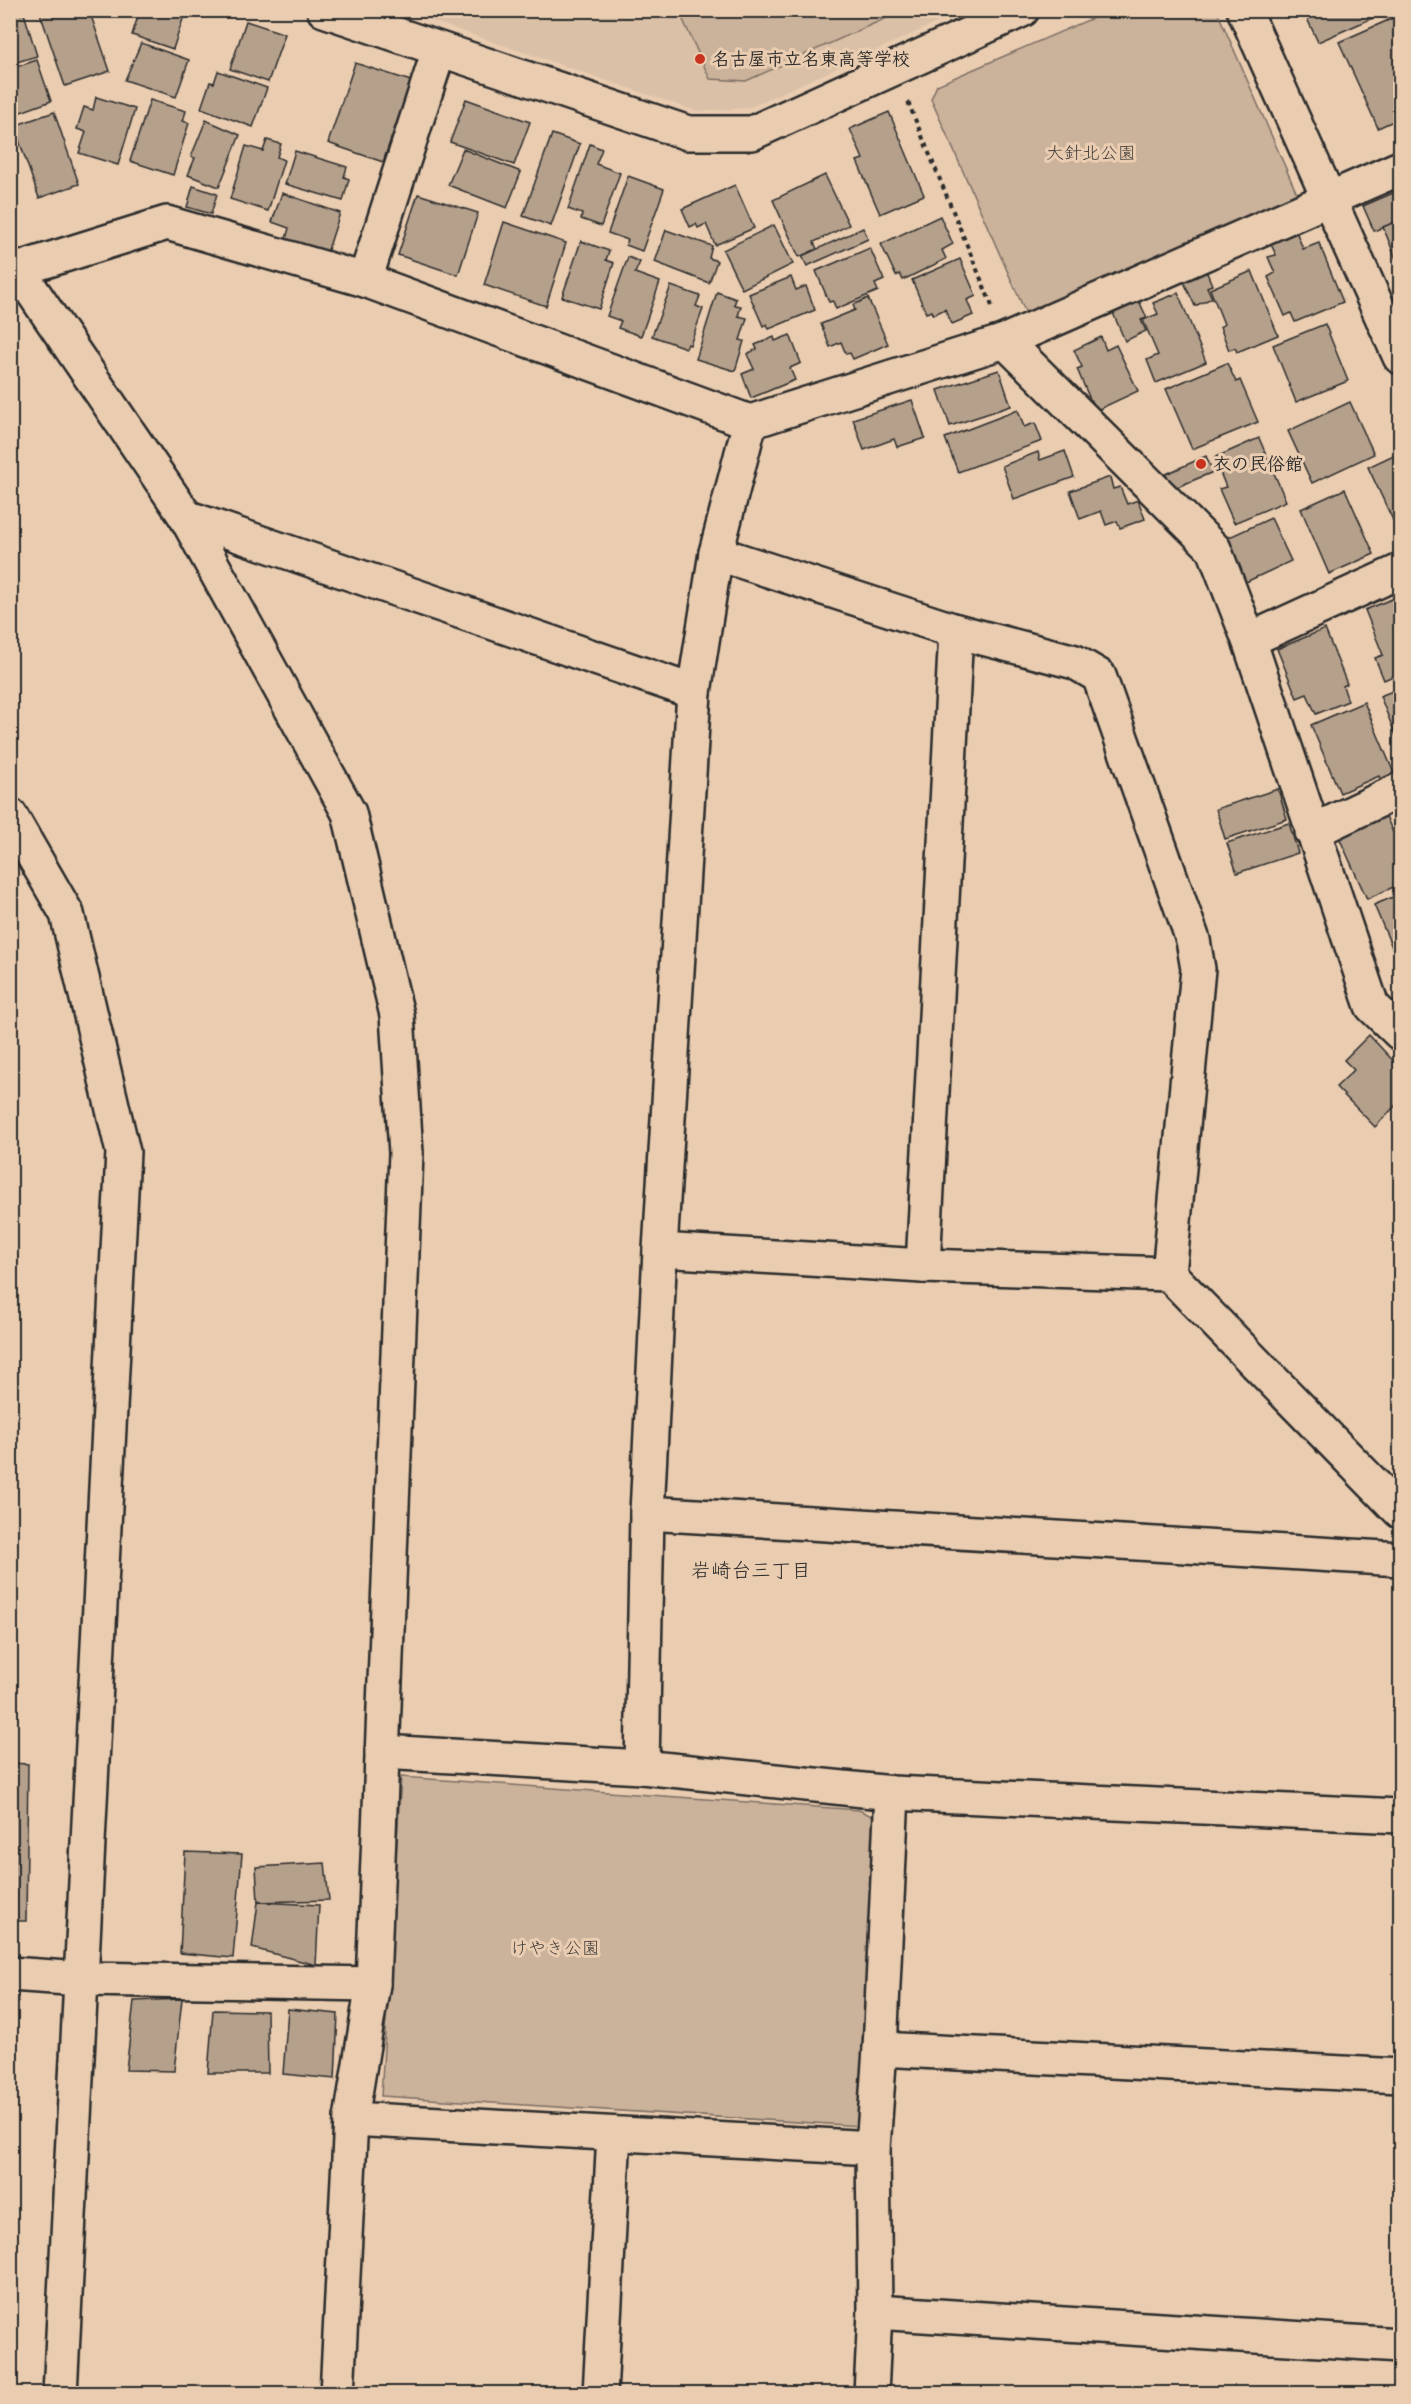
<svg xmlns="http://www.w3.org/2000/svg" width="1411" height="2404" viewBox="0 0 1411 2404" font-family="'Shantell Sans','Klee One',sans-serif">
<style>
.built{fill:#dac0a6}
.green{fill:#cbb29b;stroke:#7b6e63;stroke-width:1.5}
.building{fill:#b5a08c;stroke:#2b2b2b;stroke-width:1.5}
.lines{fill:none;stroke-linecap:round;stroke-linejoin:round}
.minor-casing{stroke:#2b2b2b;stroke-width:38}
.path{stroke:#2b2b2b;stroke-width:4;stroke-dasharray:4.5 4.5;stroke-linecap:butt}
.minor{stroke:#eacdb1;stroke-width:33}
.poi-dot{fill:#c8321e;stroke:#eacdb1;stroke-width:2}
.labels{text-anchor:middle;stroke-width:6;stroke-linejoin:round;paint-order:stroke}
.poi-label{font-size:18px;font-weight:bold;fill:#2b2b2b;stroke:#eacdb1;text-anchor:start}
.park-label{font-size:18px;fill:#433f3c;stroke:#eacdb1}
.neighbourhood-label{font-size:20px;fill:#2b2b2b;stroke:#eacdb1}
</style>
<rect width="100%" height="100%" fill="#eacdb1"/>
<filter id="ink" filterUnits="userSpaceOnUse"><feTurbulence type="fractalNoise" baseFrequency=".0167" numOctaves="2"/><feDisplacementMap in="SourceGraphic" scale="12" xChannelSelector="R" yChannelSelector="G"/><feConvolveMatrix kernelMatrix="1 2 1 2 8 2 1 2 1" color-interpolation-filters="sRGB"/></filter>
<g filter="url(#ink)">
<polygon class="built" points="403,11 963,11 748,108 696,111"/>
<g class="green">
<polygon points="679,11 902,11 746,81 710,79"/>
<polygon points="1109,11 1217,11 1297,194 1028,318 931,99 937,85"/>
<polygon points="401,1777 859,1810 876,1818 861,2126 381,2096"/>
</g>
<g class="building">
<polygon points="10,10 23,10 37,56 10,64"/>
<polygon points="48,10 89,10 110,71 65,86 40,13"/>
<polygon points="140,10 186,10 173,49 132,35"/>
<polygon points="1269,10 1283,10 1271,16"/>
<polygon points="1307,10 1383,10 1384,13 1318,42 1304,12"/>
<polygon points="1400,15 1400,118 1378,128 1339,42"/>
<polygon points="246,21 285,34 268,82 230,69"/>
<polygon points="141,43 189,60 176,97 125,80"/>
<polygon points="37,60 51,101 10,116 10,69"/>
<polygon points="355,63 411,81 383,162 328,143"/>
<polygon points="218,71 267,88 253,127 201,108 210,82 214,83"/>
<polygon points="96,97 135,109 118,165 79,153 86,132 77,129 84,107 93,110"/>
<polygon points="466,99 530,122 514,165 450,142"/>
<polygon points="150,100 186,111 183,121 189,123 173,175 130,161"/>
<polygon points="54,112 79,184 39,198 14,126"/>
<polygon points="889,112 924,195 880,214 857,161 863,159 850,129"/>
<polygon points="206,120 240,135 219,187 188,175 195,158 191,157"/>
<polygon points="552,134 580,144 551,226 523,216"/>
<polygon points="267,140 281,144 277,157 284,160 268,211 230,199 246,146 263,151"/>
<polygon points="590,144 602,149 596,164 620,173 601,226 581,219 582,214 568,209"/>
<polygon points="463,149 521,172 507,208 448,185"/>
<polygon points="295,151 347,167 344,177 349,179 343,201 285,184"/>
<polygon points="825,175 849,225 814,242 817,249 799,257 773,200"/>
<polygon points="628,176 664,189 642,251 626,245 628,240 608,233"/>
<polygon points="735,185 754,228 715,245 706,224 698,228 696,224 690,227 682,209"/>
<polygon points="193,186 217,194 211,214 187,207"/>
<polygon points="1400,190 1400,220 1374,231 1363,206"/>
<polygon points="282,193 340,213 327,253 286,239 289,228 272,222"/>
<polygon points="418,194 478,213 458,275 398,255"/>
<polygon points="940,216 953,244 942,250 946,259 903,280 900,274 896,276 881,244"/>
<polygon points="1400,220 1400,259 1397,261 1383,227"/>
<polygon points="504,222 566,243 546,306 484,285"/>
<polygon points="774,225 793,264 742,289 723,250"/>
<polygon points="863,228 868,239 807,266 802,256"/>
<polygon points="666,230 712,246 709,258 717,261 709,283 655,262"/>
<polygon points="1296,231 1303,249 1319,243 1343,302 1295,322 1291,313 1285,316 1268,277 1275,273 1268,257 1276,255 1270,242"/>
<polygon points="581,241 609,251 606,260 614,263 599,309 562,297"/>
<polygon points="870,248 884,280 875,284 878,291 836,309 833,301 829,302 816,271"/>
<polygon points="628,257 640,262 635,273 660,282 641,336 618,328 621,321 607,316"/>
<polygon points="960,259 976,296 967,300 973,315 952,324 945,309 933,315 932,311 926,313 912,280"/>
<polygon points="1205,268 1212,285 1207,287 1212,298 1195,306 1182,278"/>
<polygon points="1252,271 1278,335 1237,352 1235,348 1229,350 1220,327 1224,324 1210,289"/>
<polygon points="791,277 796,290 806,286 815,310 769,329 767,324 763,326 749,294"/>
<polygon points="671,286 700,296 696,306 703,309 690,345 688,344 686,348 652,336"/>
<polygon points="717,292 736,299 734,305 741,306 738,316 747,318 740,340 744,341 735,371 696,359"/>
<polygon points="1178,293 1206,362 1156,383 1147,360 1158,355 1143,320 1158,314 1153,303"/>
<polygon points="868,298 888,344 853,359 850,353 846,354 841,342 830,347 821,324 855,310 853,305"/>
<polygon points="1139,301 1147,318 1141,320 1146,331 1125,341 1113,313"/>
<polygon points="1325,324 1348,381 1296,402 1273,345"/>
<polygon points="790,335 801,363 790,368 795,380 751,398 742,374 754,369 747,354 757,349 755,345 774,337 775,341"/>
<polygon points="1101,337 1106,350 1116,345 1138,391 1095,411 1077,369 1082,367 1074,350"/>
<polygon points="1227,363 1236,382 1240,380 1258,422 1192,449 1166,389"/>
<polygon points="999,370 1011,406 950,426 938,390"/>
<polygon points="912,400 925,438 897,447 894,439 864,450 853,419"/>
<polygon points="1350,402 1374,454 1312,483 1288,431"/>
<polygon points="1018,410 1024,427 1035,423 1042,441 958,472 945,438"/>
<polygon points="1259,438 1286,501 1234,523 1219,489 1226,487 1214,458"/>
<polygon points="1065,451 1074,477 1014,499 1002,466 1038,452 1040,460"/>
<polygon points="1400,452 1400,530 1398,531 1368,467"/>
<polygon points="1206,456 1213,472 1170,490 1157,478"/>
<polygon points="1110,477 1113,489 1120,487 1127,504 1138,500 1145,519 1120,528 1117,521 1106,525 1101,511 1080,519 1070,491"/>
<polygon points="1345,489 1374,554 1329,574 1301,509"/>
<polygon points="1271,518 1291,561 1246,582 1225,539"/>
<polygon points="1399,596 1400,673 1384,680 1375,658 1383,655 1365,610"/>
<polygon points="1325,629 1347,684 1343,686 1348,701 1316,714 1307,694 1297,698 1277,649"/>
<polygon points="1400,688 1400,746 1380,696"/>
<polygon points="1364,702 1396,778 1382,784 1379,776 1340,793 1311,725"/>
<polygon points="1278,789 1287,819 1225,839 1216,809"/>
<polygon points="1385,814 1400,849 1400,884 1367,899 1338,835"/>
<polygon points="1289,823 1298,853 1237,873 1227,843"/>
<polygon points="1400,894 1400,966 1374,905"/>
<polygon points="1369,1035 1400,1068 1400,1106 1398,1103 1375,1127 1336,1087 1354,1070 1344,1060"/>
<polygon points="10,1763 28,1764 26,1921 10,1921"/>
<polygon points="185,1852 242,1854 233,1958 180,1953"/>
<polygon points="325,1863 329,1900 258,1902 256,1867"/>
<polygon points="258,1902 319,1905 316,1965 252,1948"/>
<polygon points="10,1989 15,1990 10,2111"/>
<polygon points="182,1999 174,2071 126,2070 134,2001"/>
<polygon points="288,2009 338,2014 335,2079 283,2074"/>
<polygon points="213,2010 267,2011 268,2073 208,2073"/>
</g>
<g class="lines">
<defs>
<g id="minor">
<polyline points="324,10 688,133 752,133 1022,10"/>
<polyline points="1244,10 1400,357"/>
<polyline points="18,270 186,517 349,813 397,1015 406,1153 373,1984 351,2119 337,2394"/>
<polyline points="10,272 167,223 365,280 750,422 1005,341 1400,168"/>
<polyline points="365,280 439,50"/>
<polyline points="1005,341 1214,549 1249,640 1372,1006 1400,1033"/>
<polyline points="186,517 694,692"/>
<polyline points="716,553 956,631 1075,662 1099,676 1193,940 1198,969 1169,1274"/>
<polyline points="1249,640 1400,571"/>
<polyline points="10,815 67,914 123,1152 60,2394"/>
<polyline points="1312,832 1400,790"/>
<polyline points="660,1250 923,1266 1169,1274 1400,1511"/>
<polyline points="923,1266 956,631"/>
<polyline points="647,1513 1400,1559"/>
<polyline points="382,1752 642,1767 892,1793 1400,1816"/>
<polyline points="642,1767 647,1513 660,1250 694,692 716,553 750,422"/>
<polyline points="10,1974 82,1979 373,1984"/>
<polyline points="880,2049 1400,2076"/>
<polyline points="351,2119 873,2148"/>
<polyline points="875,2312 1400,2345"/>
<polyline points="600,2394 614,2134"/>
<polyline points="871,2394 875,2312 873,2148 880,2049 892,1793"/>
</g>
</defs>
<use href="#minor" class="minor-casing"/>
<g class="path">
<polyline points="908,102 992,306"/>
<polyline points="10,768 17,780"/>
</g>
<use href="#minor" class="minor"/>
</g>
</g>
<g class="poi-dot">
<circle cx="700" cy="59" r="6"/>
<circle cx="1201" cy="464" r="6"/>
</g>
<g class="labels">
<g class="poi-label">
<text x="712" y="65">名古屋市立名東高等学校</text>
<text x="1213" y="470">衣の民俗館</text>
</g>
<g class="park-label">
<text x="1091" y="159">大針北公園</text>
<text x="555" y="1954">けやき公園</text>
</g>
<g class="neighbourhood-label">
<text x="751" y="1577">岩崎台三丁目</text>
</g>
</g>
<rect width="1411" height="2404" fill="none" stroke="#eacdb1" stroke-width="36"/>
<rect x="18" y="18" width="1375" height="2368" fill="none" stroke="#2b2b2b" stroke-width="2" filter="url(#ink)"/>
</svg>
